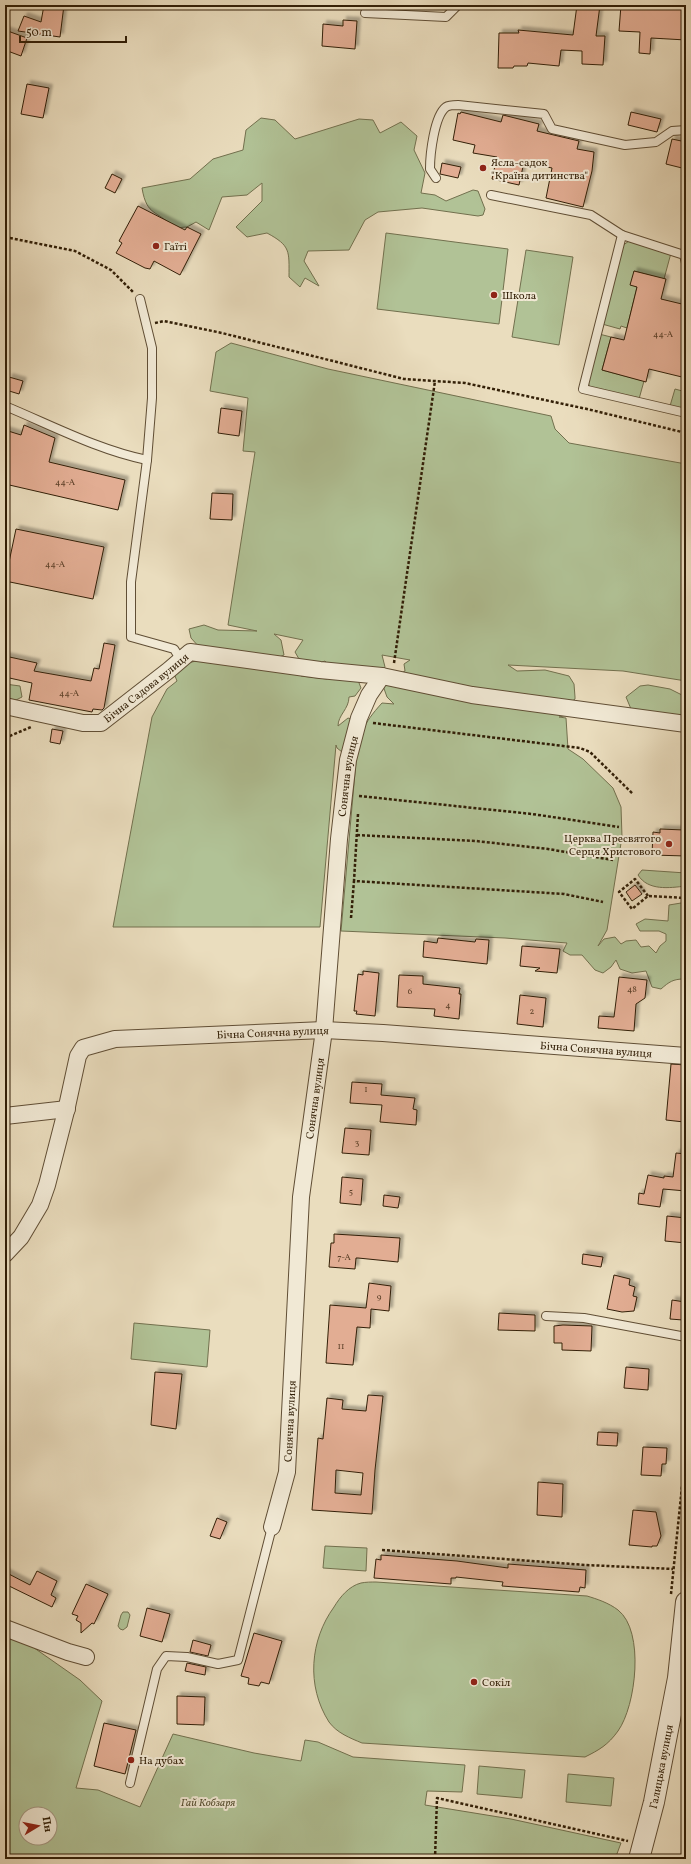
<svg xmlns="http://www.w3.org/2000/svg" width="691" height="1864" viewBox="0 0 691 1864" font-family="Vollkorn,serif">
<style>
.green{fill:#b1c296;stroke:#72704e;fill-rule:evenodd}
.building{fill:#e2ad93;stroke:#321f07;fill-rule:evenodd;filter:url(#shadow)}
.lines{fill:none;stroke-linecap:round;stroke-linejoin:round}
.service-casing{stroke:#604e35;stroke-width:10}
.minor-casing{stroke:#604e35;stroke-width:18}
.tertiary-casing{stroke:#604e35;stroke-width:22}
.path{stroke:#321f07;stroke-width:2.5;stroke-dasharray:3 2;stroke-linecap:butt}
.service{stroke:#f1e9d5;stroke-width:8}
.minor{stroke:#f1e9d5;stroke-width:16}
.tertiary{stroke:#f1e9d5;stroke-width:20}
.poi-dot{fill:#8f2418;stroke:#f1e9d5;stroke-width:1.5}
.labels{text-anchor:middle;stroke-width:4;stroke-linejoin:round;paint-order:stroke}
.number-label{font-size:9px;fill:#5e422a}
.poi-label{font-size:11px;fill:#321f07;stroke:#f1e9d5;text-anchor:start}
.street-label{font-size:11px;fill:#321f07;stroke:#f1e9d5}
.park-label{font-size:11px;font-style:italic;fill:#585032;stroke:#f1e9d5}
</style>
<defs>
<filter id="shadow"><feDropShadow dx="3.5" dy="-3.5" stdDeviation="1" flood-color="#0004"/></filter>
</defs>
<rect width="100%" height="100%" fill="#eaddbe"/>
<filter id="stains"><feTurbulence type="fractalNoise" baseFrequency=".005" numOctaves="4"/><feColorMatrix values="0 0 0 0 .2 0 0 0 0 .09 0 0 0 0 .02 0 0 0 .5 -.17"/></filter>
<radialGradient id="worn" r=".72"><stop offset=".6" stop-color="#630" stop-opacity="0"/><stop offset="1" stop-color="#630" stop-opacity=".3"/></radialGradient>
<g class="green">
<path d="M261,118L275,120L295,139L359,119L373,120L380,133L401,122L417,136L414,150L425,173L421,193L435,195L446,201L473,190L478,191L485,209L483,215L478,216L422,208L378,212L365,220L349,250L308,251L304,261L319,286L305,278L300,287L289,277C289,251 291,246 267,233L247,237L236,227L262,201V183L247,195L222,197L209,230L196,222L187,227L173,228C158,209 147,218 142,188L190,179L213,159L243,150L246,130Z"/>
<polygon points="386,233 508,249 499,324 377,309"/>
<polygon points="629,241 671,253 664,279 634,271 637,287 627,328 621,326 620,329 602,324 622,246"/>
<polygon points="526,250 573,257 559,345 512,337"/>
<polygon points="599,334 611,337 602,370 644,381 639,399 590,387 587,381"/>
<path d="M231,343L328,369L551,416L555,429L569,443L686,464V681L623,671L508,665L517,671L545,670L569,676L574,684L575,697V699L571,702L572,714L559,717L566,718L568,749L583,759L613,788L621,807L622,837L607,930L598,946L604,939L615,937L621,944L626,941L636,940L641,947L649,946L656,953L660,946L666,941V934L659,931H640L636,924L645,919L668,921L669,905L681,903L686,904V981L684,979C673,979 669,982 661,989L652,987L646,971L632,973L620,969L616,960L611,967L603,973L595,970L582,955H570L563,951L567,943L505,938L341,931L356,761C361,732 362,725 382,703L394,704L387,697L382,683L405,671L404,664L410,660L382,655L385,667L381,673L332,669L325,661L306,668L303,666L295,652L303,640L274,634L281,640L284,655L270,661L200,648L191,638L189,629L204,625L218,630L257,631L228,625L255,452L243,451L248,398L210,391L216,352Z"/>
<polygon points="675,389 686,392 686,410 670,406"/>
<path d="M212,657L300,671L301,676L327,679L335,673L356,675L361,688L355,696L349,697C349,709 338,715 338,726L348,718L354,720L342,752L337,748L336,745L320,927H113L152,717L167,689L177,681L173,671L188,663Z"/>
<polygon points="5,684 20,686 22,697 16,700 5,698"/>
<polygon points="648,685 670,689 686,697 686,736 684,718 631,709 626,697 640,686"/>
<path d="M642,870L686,873V886C669,888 648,891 638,875Z"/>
<polygon points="134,1323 210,1330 207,1367 131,1359"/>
<polygon points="325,1546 367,1548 366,1571 323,1568"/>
<path d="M376,1582L587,1596C597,1599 609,1603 618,1610C645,1631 636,1706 618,1731C608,1745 599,1750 585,1757L362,1743C350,1738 337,1733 329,1722C306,1686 310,1640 334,1607C340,1597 349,1586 361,1583C366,1582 371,1582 376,1582Z"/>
<polygon points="123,1612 128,1612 130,1615 127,1627 123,1630 120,1629 118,1626 121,1615"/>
<path d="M5,1636L30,1645L80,1680L102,1701L76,1788L98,1790L140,1807L173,1734L254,1753L301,1761L305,1740L318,1742L353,1757L465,1765L462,1792L427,1791L425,1805L511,1819L621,1843L615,1859H5ZM26,1814H50V1838H26Z"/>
<polygon points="479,1766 525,1770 522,1798 477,1794"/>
<polygon points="568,1774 614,1778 611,1806 566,1802"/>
</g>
<g class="building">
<polygon points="44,5 64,5 60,37 18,31 24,16 41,22"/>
<polygon points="577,5 600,5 596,36 605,36 603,65 582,64 582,51 561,50 559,66 528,63 527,66 514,66 513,68 498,68 499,33 519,33 518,30 573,35"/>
<polygon points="621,5 686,5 686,40 651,38 650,54 639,53 640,32 619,31"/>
<polygon points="343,20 357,21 355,49 322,46 323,24 343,26"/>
<polygon points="5,30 27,38 21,56 5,50"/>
<polygon points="27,84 49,88 43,118 21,114"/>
<polygon points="461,112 501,122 503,115 539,124 537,131 579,141 577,149 594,152 592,171 583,207 546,198 552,168 524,162 519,185 492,179 497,157 473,153 475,145 453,140 458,113 460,114"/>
<polygon points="631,112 661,119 657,132 628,125"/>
<polygon points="672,139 686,142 686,169 666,164"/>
<polygon points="442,163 461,167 458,178 440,174"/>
<polygon points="112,174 122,179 115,193 105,188"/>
<polygon points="138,206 185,230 187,227 201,234 180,275 154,261 150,269 145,268 116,253 122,243 119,241"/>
<polygon points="634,271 666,279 661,299 686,305 686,378 649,369 646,382 602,370 611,337 624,340 637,287 630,285"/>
<polygon points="9,377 23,381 19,394 6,390"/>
<polygon points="221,408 242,411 239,436 218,433"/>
<polygon points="24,425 55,438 49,462 125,480 118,510 5,484 5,430 21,435"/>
<polygon points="212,493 233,494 232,520 210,519"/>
<polygon points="16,529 104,547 93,599 5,581"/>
<polygon points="104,643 115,645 104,708 102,710 93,709 92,712 29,700 32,683 5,677 5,656 37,663 34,671 91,681 94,668 99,669"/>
<polygon points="52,729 63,731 60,744 50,742"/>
<polygon points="660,829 684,830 684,834 686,834 686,856 652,855 653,832 660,833"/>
<polygon points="635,885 642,894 632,901 626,892"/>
<polygon points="438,938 475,942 476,939 489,940 487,964 423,957 424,941 437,943"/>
<polygon points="522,946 560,949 557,973 535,971 540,968 520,966"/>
<polygon points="363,971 379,973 375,1016 356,1014 357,1011 354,1011 358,974 363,975"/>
<polygon points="399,975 423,976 423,984 460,988 459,994 461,994 459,1019 434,1016 435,1009 397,1007"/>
<polygon points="619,977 647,980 645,998 636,1004 634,1031 598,1028 599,1016 614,1017"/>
<polygon points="520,995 546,998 543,1027 517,1024"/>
<polygon points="671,1064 686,1065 686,1115 685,1115 684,1122 666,1120"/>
<polygon points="352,1082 382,1084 381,1095 415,1098 413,1109 417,1110 416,1125 380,1122 382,1105 350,1103"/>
<polygon points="345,1128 371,1130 369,1155 342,1153"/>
<polygon points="676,1153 686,1154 686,1191 663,1189 660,1207 638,1204 639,1193 644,1194 648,1175 664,1178 664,1176 673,1177"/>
<polygon points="342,1177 363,1179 361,1205 340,1203"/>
<polygon points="384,1195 400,1197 398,1208 383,1206"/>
<polygon points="667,1216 686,1218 686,1243 665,1241"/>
<polygon points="334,1234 400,1238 398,1262 358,1258 356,1258 355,1269 329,1267 331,1243 334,1243"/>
<polygon points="583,1254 603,1257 601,1267 582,1264"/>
<polygon points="614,1275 630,1279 629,1285 635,1287 633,1296 637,1297 634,1311 622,1312 607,1309"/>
<polygon points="369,1283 391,1286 389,1311 371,1309 370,1328 357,1327 353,1365 326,1363 330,1305 366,1308"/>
<polygon points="672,1300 685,1302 683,1320 670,1319"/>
<polygon points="499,1313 535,1315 535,1331 498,1330"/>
<polygon points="563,1325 592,1326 591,1351 562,1350 562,1343 554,1343 554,1326"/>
<polygon points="626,1367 649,1369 648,1390 624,1388"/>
<polygon points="155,1372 182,1374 176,1429 151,1425"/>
<path d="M368,1395L383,1396L375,1470L372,1514L312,1510L318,1438L323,1439L327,1398L343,1400L342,1409L366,1411ZM336,1470L363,1473L361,1495L335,1493Z"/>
<polygon points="598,1432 618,1433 617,1446 597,1445"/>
<polygon points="643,1447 667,1448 666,1464 662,1464 661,1476 641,1475"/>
<polygon points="538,1482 563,1484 562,1517 537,1515"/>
<polygon points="633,1510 656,1512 661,1536 657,1546 652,1546 652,1547 629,1545"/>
<polygon points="217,1518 227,1522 220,1539 210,1536"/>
<polygon points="381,1555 457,1561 508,1568 508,1564 586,1570 585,1588 580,1587 579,1592 502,1586 503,1582 456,1577 456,1578 451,1578 451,1584 374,1578 376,1559 381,1560"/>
<polygon points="37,1571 57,1581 51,1595 56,1598 52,1607 5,1584 5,1572 30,1585"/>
<polygon points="86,1584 108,1594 94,1624 92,1623 81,1633 81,1623 76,1620 78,1616 72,1614"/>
<polygon points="147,1608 170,1614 162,1642 140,1636"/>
<polygon points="254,1633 282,1641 269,1684 261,1682 259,1686 248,1684 249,1678 241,1676"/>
<polygon points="193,1640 211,1645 208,1656 190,1652"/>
<polygon points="187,1663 206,1667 205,1675 185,1671"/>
<polygon points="177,1696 205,1697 204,1725 177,1724"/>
<polygon points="104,1723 136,1730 125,1774 94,1766"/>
</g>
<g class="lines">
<defs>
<g id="service">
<polyline points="365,13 446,17 458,5"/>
<path d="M436,178L430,169C430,155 434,116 446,107C449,105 455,105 458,105L544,114L552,129L625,145L656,142L672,131L686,130"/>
<polyline points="491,195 591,215 622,235"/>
<polyline points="686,263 684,255 622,235 583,389 686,413"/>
<polyline points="140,299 152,348 152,398 147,460 131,582 131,637 174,649 181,660"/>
<path d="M5,406C51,425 98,450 147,460"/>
<polyline points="546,1316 584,1318 686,1337"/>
<polyline points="130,1783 157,1669 166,1656 187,1657 218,1664 238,1660 272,1527"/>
</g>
<g id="minor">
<path id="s1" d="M5,706L83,723H101L169,670L190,652L320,670L382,676L472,695L686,724"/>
<polyline points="5,1116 67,1109"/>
<path id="s2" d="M5,1254L21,1237L40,1205L47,1185L66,1111L78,1056L83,1048L115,1039L324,1030L383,1033L686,1056"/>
<path id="s3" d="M272,1527L287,1472L301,1197L324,1030L339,839L348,760L359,718L369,695L382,676"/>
<polyline points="5,1628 68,1652 86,1657"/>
</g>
<g id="tertiary">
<path id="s4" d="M639,1859L654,1802L678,1678L686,1602"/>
</g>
</defs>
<use href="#service" class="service-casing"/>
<use href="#minor" class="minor-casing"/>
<use href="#tertiary" class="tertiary-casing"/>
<g class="path">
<polyline points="5,237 75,251 111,270 133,292"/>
<polyline points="155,323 164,321 222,333 404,379 465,383 587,409 686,433"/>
<polyline points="394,663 435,381"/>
<polyline points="373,723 580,748 590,752 633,794"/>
<polyline points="5,738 31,727"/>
<polyline points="359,796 532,814 619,827"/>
<polyline points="358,814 354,881 564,894 603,902"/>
<polyline points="357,835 476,841 548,849 613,860"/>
<polyline points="648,896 635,879 619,892 632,909 648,896 686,898"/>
<polyline points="351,918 354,881"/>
<polyline points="382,1550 586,1565 673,1569"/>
<polyline points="671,1594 686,1447"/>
<polyline points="435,1859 437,1798 628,1841"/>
</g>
<use href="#service" class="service"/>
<use href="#minor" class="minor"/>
<use href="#tertiary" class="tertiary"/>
</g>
<g class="poi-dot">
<circle cx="483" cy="168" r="4"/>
<circle cx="156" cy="246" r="4"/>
<circle cx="494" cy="295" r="4"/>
<circle cx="669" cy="844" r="4"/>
<circle cx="474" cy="1682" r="4"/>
<circle cx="131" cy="1760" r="4"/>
</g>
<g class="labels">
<g class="number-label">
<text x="663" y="337">44-А</text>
<text x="65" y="485">44-А</text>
<text x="55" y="567">44-А</text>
<text x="69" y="696">44-А</text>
<text x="632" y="992">48</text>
<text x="410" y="994">6</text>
<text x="448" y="1008">4</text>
<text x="532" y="1014">2</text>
<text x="366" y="1092">1</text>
<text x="357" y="1145">3</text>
<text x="351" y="1194">5</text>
<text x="344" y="1260">7-А</text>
<text x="379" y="1300">9</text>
<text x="341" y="1349">11</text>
</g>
<g class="poi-label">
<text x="491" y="166">Ясла-садок<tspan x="491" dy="13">"Країна дитинства"</tspan></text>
<text x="164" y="250">Гаїті</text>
<text x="502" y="299">Школа</text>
<text x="661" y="842" text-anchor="end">Церква Пресвятого<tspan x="661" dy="13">Серця Христового</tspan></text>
<text x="482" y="1686">Сокіл</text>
<text x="139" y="1764">На дубах</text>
</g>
<g class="street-label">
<text dy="4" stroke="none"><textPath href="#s1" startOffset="155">Бічна Садова вулиця</textPath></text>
<text dy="4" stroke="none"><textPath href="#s3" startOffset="756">Сонячна вулиця</textPath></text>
<text dy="4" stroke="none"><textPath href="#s2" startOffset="415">Бічна Сонячна вулиця</textPath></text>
<text dy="4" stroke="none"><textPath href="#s2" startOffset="739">Бічна Сонячна вулиця</textPath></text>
<text dy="4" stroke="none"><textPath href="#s3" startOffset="432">Сонячна вулиця</textPath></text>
<text dy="4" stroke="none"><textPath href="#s3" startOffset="108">Сонячна вулиця</textPath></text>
<text dy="4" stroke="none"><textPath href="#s4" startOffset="95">Галицька вулиця</textPath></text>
</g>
<g class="park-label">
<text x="208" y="1806">Гай Кобзаря</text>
</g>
</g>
<rect width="691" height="1864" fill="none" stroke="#eaddbe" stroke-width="20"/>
<rect x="6" y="6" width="679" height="1852" fill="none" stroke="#321f07" stroke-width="2"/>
<rect x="10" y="10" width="671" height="1844" fill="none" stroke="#321f07"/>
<g transform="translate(38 1826) rotate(80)"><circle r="19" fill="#f1e9d5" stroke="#a59883"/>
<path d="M0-3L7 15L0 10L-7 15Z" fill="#8f2418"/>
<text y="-6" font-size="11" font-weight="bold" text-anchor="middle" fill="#321f07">Пн</text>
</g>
<path d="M20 36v6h106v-6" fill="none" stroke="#321f07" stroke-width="2"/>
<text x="26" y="36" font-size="12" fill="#321f07" stroke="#f1e9d5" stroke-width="3" paint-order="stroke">50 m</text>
<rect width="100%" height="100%" filter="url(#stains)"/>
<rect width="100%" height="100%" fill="url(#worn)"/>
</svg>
